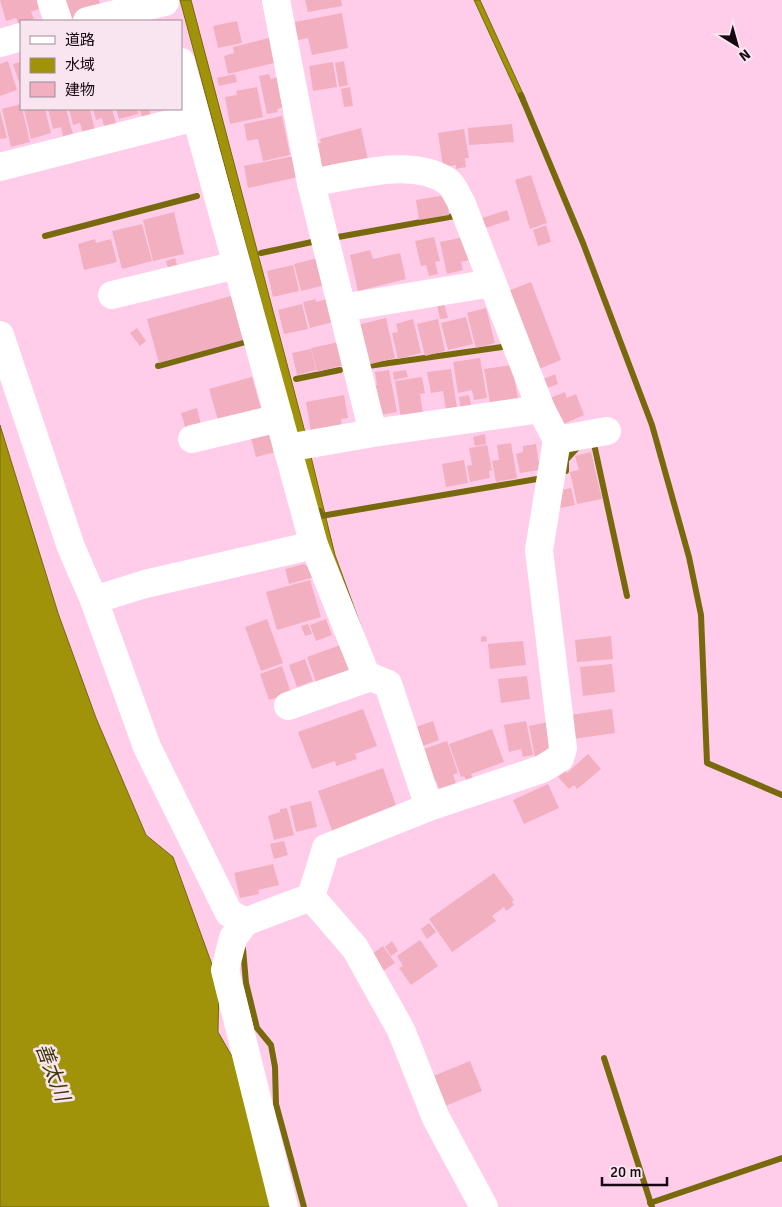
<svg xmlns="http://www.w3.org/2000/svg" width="782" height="1207" viewBox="0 0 782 1207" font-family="Signika,'Noto Sans JP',sans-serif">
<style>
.water{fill:#a0930a;stroke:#77690c}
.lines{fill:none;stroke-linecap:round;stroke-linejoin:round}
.stream{stroke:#77690c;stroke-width:6}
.building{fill:#f2afbf}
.minor{stroke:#fff;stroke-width:28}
.labels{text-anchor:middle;stroke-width:5;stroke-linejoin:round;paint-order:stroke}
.water-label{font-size:20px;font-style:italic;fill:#3d3806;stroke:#f9e5f0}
</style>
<rect width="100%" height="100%" fill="#ffcdea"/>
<g class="water">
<polygon points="180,0 191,0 306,436 335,555 370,651 331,560"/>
<polygon points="474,0 480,0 525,98 523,106"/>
<polygon points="0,425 58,613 96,718 146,835 173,857 219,984 218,1032 237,1065 274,1207 0,1207"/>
</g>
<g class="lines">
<g class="stream">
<polyline points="521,95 583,243 652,425 689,557 701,615 707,763 782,795"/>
<polyline points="45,236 197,196"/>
<polyline points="338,237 455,216"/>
<polyline points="261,253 312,242"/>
<polyline points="158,366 245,342"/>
<polyline points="368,366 502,347"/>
<polyline points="296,379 340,370"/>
<polyline points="566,471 566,460 578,447 594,444 627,596"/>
<polyline points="320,511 321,516 537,479"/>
<polyline points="243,949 246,983 257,1028 271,1045 275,1067 276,1104 304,1207"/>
<polyline points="604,1058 652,1207"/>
<polyline points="650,1203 782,1158"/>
</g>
</g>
<g class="building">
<polygon points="0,0 39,0 42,8 31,12 34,19 21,21 19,25 16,18 6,21"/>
<polygon points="66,0 99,0 102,8 72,18"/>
<polygon points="305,0 341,0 342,6 308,12"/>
<polygon points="342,13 348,48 312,55 308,38 298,40 295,22"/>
<polygon points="237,21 242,43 218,48 213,26"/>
<polygon points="273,37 278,62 228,74 224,56 234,53 233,47"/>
<polygon points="8,61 17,90 0,96 0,64"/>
<polygon points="344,61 348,85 339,87 335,63"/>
<polygon points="20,62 21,66 21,88 13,64"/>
<polygon points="333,62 337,87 313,91 309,66"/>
<polygon points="235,74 237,82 219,86 217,78"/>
<polygon points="269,74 271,79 279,77 285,107 277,109 278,112 267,114 259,76"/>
<polygon points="257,87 263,117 230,124 225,97 237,95 236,91"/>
<polygon points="350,87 353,106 344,107 341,89"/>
<polygon points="21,104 30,142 11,147 2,109"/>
<polygon points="24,109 45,109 51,133 31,139"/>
<polygon points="48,109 66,109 73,134 63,136 61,127 53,129"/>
<polygon points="69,109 90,109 95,131 83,134 80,123 73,125"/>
<polygon points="93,109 112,109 117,127 105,130 102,118 96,120"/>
<polygon points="116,109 137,109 138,114 119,119"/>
<polygon points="140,109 149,109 151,118 143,121"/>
<polygon points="0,111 7,138 0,139"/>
<polygon points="282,116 290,155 263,161 258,139 247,141 244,124"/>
<polygon points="512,124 514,142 469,145 468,128"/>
<polygon points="361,128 368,160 319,170 314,144 321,143 320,139"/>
<polygon points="464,129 469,158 465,158 466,167 456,169 456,165 443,167 438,133"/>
<polygon points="294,156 298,177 248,188 244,166"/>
<polygon points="531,175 547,223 530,229 515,180"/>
<polygon points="446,195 449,215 419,220 416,200"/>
<polygon points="507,210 510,220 485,228 482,218"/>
<polygon points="174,212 184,254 153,261 143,220"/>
<polygon points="142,224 152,261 122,269 112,231"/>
<polygon points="546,225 551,242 538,246 533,230"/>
<polygon points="434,237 440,261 435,262 438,274 429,276 426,265 421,266 415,241"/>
<polygon points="464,237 469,260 461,262 463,270 447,274 440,242"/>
<polygon points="95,239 96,243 111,239 117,262 84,270 78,244"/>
<polygon points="370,250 373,259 400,253 406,279 358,291 350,255"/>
<polygon points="175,258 178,269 169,271 166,261"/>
<polygon points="318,258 325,285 301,291 294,264"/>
<polygon points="293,265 299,291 273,297 267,271"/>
<polygon points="531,282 561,360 539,369 508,291"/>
<polygon points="231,296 243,340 159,363 147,319"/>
<polygon points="316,299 316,302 327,299 333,322 310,328 303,302"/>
<polygon points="444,303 448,318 440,319 437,305"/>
<polygon points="302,304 308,329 284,334 278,310"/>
<polygon points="486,308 495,343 476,348 467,313"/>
<polygon points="466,317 473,344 448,350 441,323"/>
<polygon points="386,318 395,358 367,365 357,325"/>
<polygon points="413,319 421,353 398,359 392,333 398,332 396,324"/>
<polygon points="438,319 445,351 425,356 417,324"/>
<polygon points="137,328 146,341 140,346 130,333"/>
<polygon points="339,342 344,365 317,372 311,348"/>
<polygon points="311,349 316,370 297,375 292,353"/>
<polygon points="480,358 487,398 474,400 472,390 458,393 453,362"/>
<polygon points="512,365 518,398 490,403 484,369"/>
<polygon points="451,369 457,408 446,410 443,391 431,393 427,372"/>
<polygon points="389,370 397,412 375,416 370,386 377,385 375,372"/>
<polygon points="406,370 408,377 394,380 393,372"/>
<polygon points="555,374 558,384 544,389 541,380"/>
<polygon points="252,377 261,409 218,420 209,389"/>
<polygon points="422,377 425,393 420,394 423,414 401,418 395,381"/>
<polygon points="565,392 567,398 576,394 584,415 559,426 548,399"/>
<polygon points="344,395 348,418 341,419 342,426 311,432 306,402"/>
<polygon points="469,395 472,410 461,412 459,397"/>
<polygon points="197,408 202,429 187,433 181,413"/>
<polygon points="271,433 276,452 256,457 251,438"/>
<polygon points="485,434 486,444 475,446 473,437"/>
<polygon points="511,443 517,478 496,482 492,461 499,460 497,445"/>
<polygon points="536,444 540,470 520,473 516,454 523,452 523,446"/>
<polygon points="487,445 492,470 489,471 490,478 470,482 467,466 472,465 469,448"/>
<polygon points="591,452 602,499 577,504 570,472 579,470 575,456"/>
<polygon points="464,460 468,483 446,487 442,464"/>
<polygon points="571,488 575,505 560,508 562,490"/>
<polygon points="304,564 312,570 314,577 289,584 285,569"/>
<polygon points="310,580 321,617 277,630 266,592"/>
<polygon points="267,619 283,663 261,671 245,627"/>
<polygon points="326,619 332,635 316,641 310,625"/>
<polygon points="308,624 312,634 305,636 301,626"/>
<polygon points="486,636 487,641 481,642 481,637"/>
<polygon points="611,636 613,659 577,662 575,640"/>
<polygon points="523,641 526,665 490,669 488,644"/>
<polygon points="346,643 356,672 317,685 307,657"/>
<polygon points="305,659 313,681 297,687 289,665"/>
<polygon points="612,664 615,692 583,696 580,667"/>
<polygon points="282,666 291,693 269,700 260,674"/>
<polygon points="527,676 530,699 501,703 498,679"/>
<polygon points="363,709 377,746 355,754 357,759 336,766 335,761 312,769 298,732"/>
<polygon points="612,709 615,733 573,739 570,715"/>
<polygon points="433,721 439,740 423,746 416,727"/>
<polygon points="526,721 533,755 523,757 521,749 509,752 504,725"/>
<polygon points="553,721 551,754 535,757 529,726"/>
<polygon points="492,729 504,762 471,774 473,780 467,782 464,776 461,777 449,744"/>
<polygon points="447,741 458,773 453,775 457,786 440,791 436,781 429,783 418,751"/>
<polygon points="588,754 601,769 577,789 574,785 569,789 558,777 565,771 567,773"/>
<polygon points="383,768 398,811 333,833 318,791"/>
<polygon points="548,784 559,808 524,824 513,800"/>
<polygon points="311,801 317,827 296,832 290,806"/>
<polygon points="287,808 294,835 274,840 268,816 280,812 280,809"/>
<polygon points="284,841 288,855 274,859 270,844"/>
<polygon points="273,864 279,885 258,890 259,894 240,898 234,873"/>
<polygon points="494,873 514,900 512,902 514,905 506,911 504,907 492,916 496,921 452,952 429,919"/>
<polygon points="429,923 436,932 427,939 421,929"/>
<polygon points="420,940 438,966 411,985 399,968 403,966 397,956"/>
<polygon points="392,941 398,951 391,956 385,947"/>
<polygon points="383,946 395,963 380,973 368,957"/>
<polygon points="470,1061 482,1091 443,1107 431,1077"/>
</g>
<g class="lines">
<g class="minor">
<polyline points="51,0 58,21"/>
<polyline points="276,0 311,183 373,433"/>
<polyline points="87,21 165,2"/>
<polyline points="0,43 21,37"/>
<polyline points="181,62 314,545 366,675 388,684 429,807"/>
<polyline points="0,167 196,117"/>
<polyline points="112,295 237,265"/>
<polyline points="342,308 492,283"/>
<polyline points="0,335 71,547 94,600 147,747 229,913 245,922"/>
<polyline points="192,439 279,418"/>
<polyline points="557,440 607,431"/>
<polyline points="287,448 373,433 541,409"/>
<polyline points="94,600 145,584 314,545"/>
<polyline points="288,706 371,677"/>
<path d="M311,897L326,848L429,807L542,769L560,758L563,748L539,550L557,440L541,409L462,204C458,197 453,185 447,181C411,157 351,176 311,183"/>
<polyline points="284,1207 225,970 233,938 245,922 311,897 355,948 401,1030 436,1118 484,1207"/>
</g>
</g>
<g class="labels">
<g class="water-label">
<text transform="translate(53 1072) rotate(69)" y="7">善太川</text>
</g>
</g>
<rect x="20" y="20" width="162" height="90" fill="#f9e5f0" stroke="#9f8c97"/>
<rect x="30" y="36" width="25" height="8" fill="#ffffff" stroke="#9f8c97"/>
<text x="65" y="45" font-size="15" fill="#170711">道路</text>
<rect x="30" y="58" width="25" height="15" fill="#a0930a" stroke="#9f8c97"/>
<text x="65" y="70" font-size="15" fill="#170711">水域</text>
<rect x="30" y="82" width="25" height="15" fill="#f2afbf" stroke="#9f8c97"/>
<text x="65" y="95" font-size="15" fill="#170711">建物</text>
<g transform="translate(737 45) rotate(143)" stroke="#f9e5f0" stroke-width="4" paint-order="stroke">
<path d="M0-4L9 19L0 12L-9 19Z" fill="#170711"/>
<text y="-8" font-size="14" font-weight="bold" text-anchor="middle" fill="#170711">N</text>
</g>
<path d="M602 1177v8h65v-8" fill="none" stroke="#170711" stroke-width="2.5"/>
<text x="610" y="1177" font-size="15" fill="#170711" stroke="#f9e5f0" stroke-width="4" paint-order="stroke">20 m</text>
</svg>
